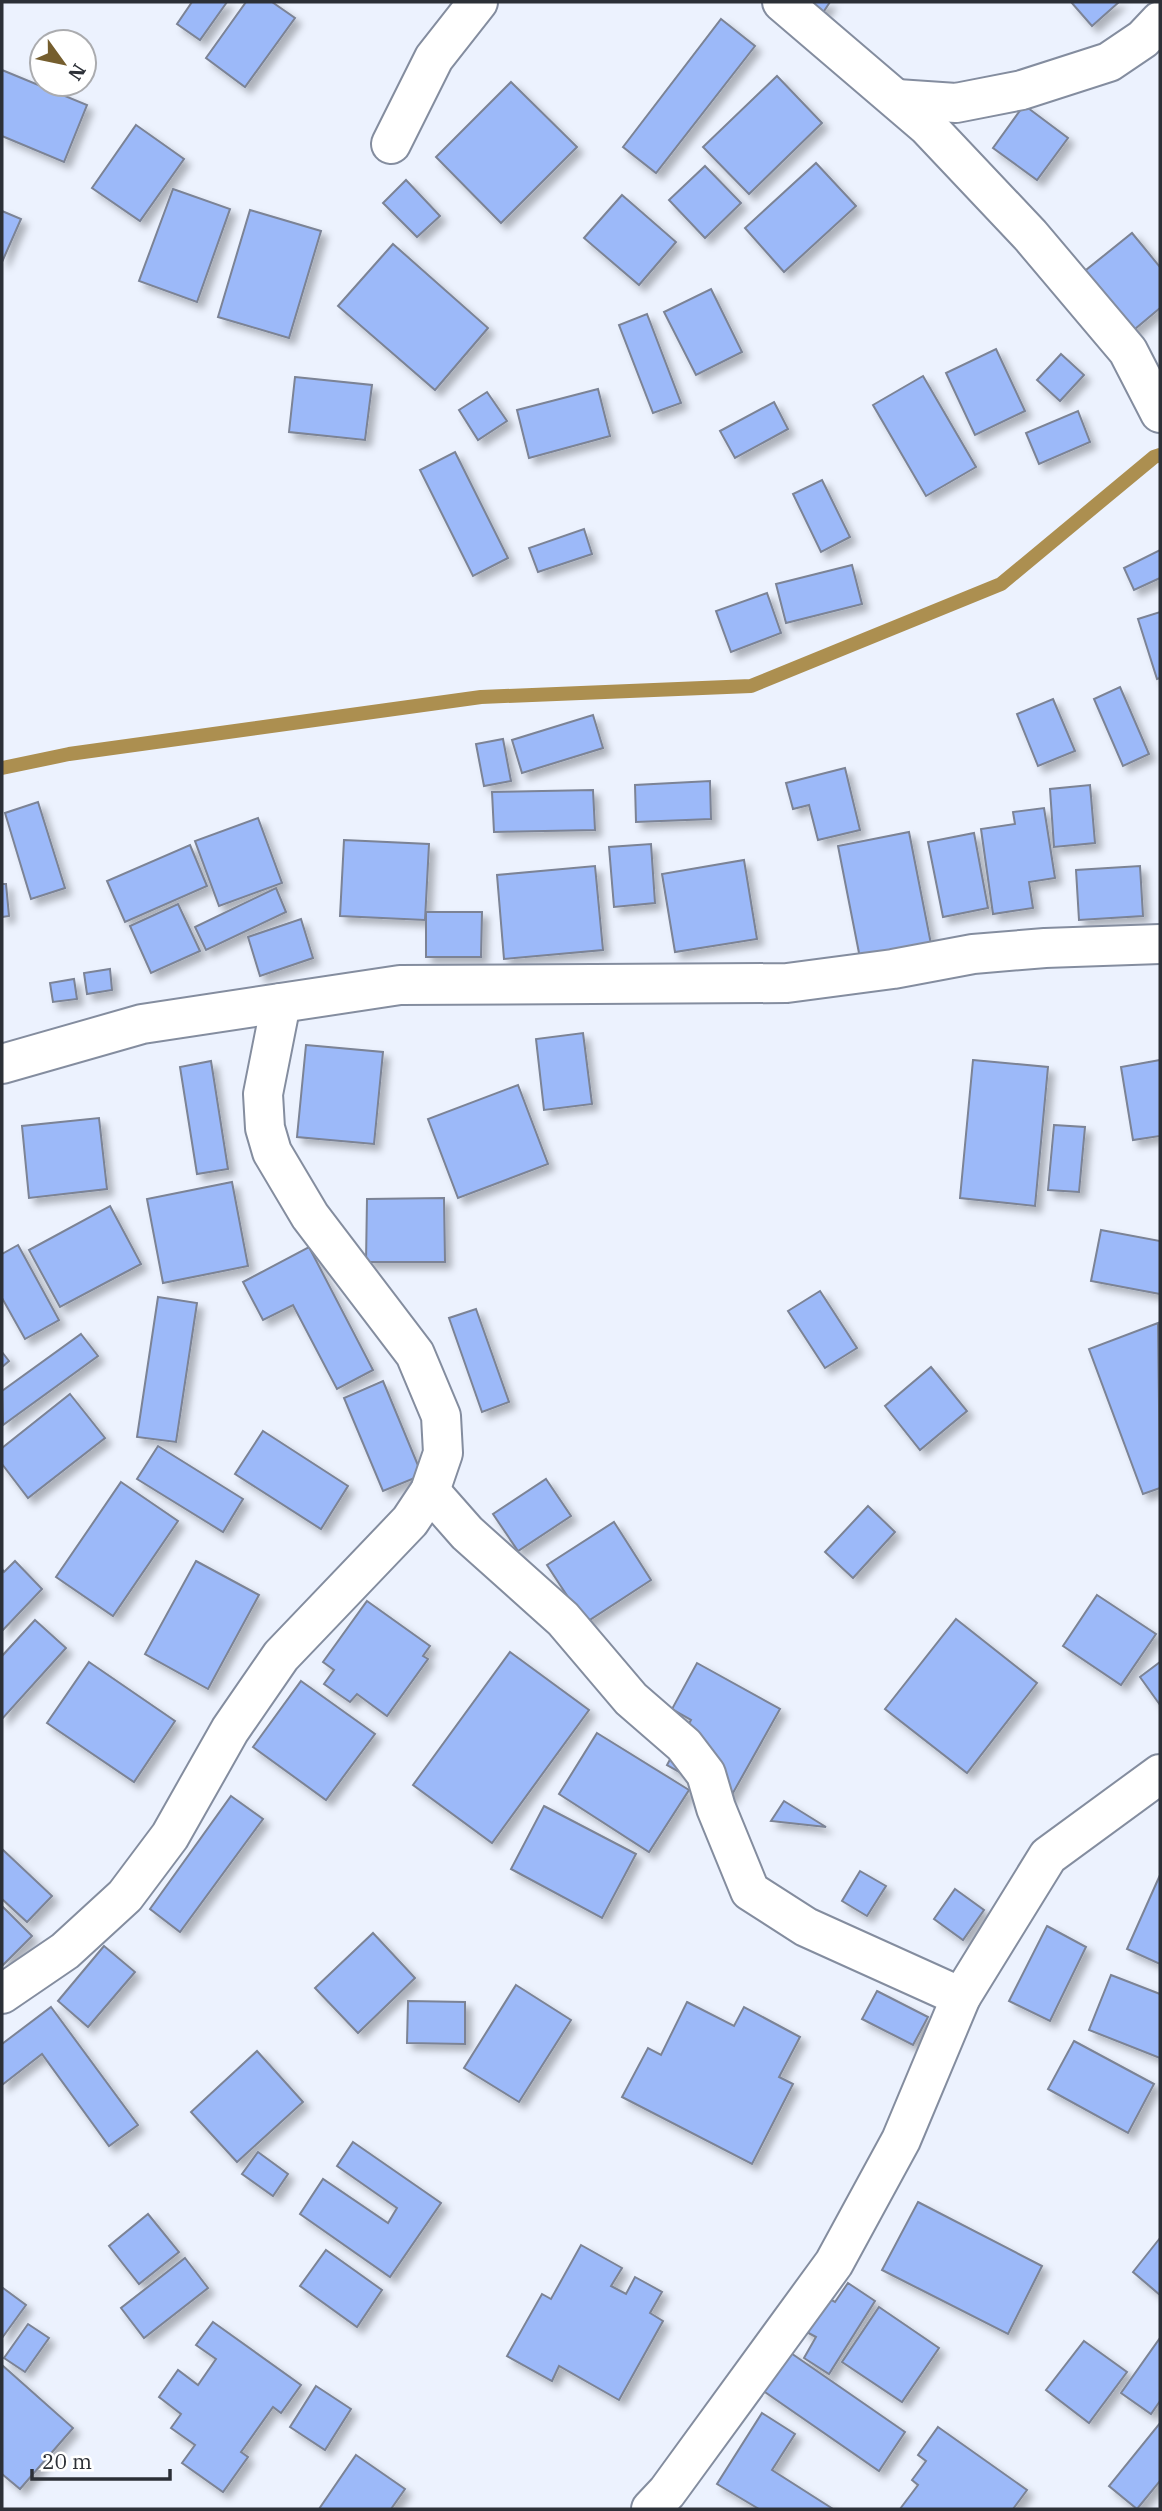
<svg xmlns="http://www.w3.org/2000/svg" width="1162" height="2511" viewBox="0 0 1162 2511" font-family="'IBM Plex Serif',serif">
<style>
.lines{fill:none;stroke-linecap:round;stroke-linejoin:round}
.stream{stroke:#ac8f50;stroke-width:14}
.building{fill:#9cb9f9;stroke:#7b8395;stroke-width:2;filter:url(#shadow)}
.minor-casing{stroke:#848d9f;stroke-width:42}
.minor{stroke:#fff;stroke-width:38}
</style>
<defs>
<filter id="shadow"><feDropShadow dx="6" dy="6" stdDeviation="3.5" flood-color="#0004"/></filter>
</defs>
<rect width="100%" height="100%" fill="#ecf2fe"/>
<g class="lines">
<polyline class="stream" points="2,768 69,754 481,697 751,686 1001,584 1154,457 1160,455"/>
</g>
<g class="building">
<polygon points="192,2 227,2 200,40 177,24"/>
<polygon points="246,2 272,2 295,18 245,87 206,58"/>
<polygon points="804,2 830,2 822,14"/>
<polygon points="1071,2 1119,2 1092,26"/>
<polygon points="721,19 755,46 656,173 623,147"/>
<polygon points="2,70 87,105 64,162 2,136"/>
<polygon points="777,76 822,123 749,194 703,147"/>
<polygon points="511,82 577,147 501,223 436,157"/>
<polygon points="1024,105 1068,138 1037,180 993,148"/>
<polygon points="136,125 184,159 140,221 92,188"/>
<polygon points="816,163 856,206 784,272 745,228"/>
<polygon points="705,166 741,203 705,238 669,200"/>
<polygon points="406,180 440,216 417,237 383,203"/>
<polygon points="173,189 230,209 197,302 139,281"/>
<polygon points="622,195 676,242 639,285 584,238"/>
<polygon points="250,210 321,231 289,338 218,317"/>
<polygon points="2,211 21,219 2,262"/>
<polygon points="1132,233 1160,267 1160,308 1129,334 1081,274"/>
<polygon points="393,244 488,328 435,390 338,306"/>
<polygon points="711,289 742,352 696,375 664,312"/>
<polygon points="647,314 681,403 653,413 619,325"/>
<polygon points="996,349 1025,411 975,435 946,373"/>
<polygon points="1061,354 1084,375 1060,401 1037,380"/>
<polygon points="923,376 976,467 926,496 873,405"/>
<polygon points="295,377 372,385 365,440 289,432"/>
<polygon points="598,389 610,436 529,458 517,410"/>
<polygon points="487,392 507,421 478,440 459,410"/>
<polygon points="774,402 788,429 735,458 720,431"/>
<polygon points="1078,411 1090,442 1039,464 1026,433"/>
<polygon points="455,452 508,558 473,576 420,470"/>
<polygon points="822,480 850,537 821,552 793,494"/>
<polygon points="584,529 592,554 538,572 529,548"/>
<polygon points="1160,550 1160,578 1134,590 1124,568"/>
<polygon points="852,565 862,604 786,623 776,584"/>
<polygon points="767,593 781,633 731,652 716,611"/>
<polygon points="1160,612 1160,678 1157,679 1138,619"/>
<polygon points="1120,687 1149,754 1123,766 1094,699"/>
<polygon points="1053,699 1075,751 1038,766 1017,714"/>
<polygon points="593,715 603,748 522,773 512,740"/>
<polygon points="503,739 511,781 484,786 476,744"/>
<polygon points="845,768 860,830 818,840 809,805 793,809 786,783"/>
<polygon points="710,781 711,819 636,822 635,785"/>
<polygon points="1090,785 1095,843 1054,847 1050,789"/>
<polygon points="593,790 595,830 494,832 492,792"/>
<polygon points="38,802 65,888 31,899 5,813"/>
<polygon points="1044,808 1055,878 1029,882 1033,908 993,914 981,829 1015,824 1013,812"/>
<polygon points="258,818 282,883 219,906 195,841"/>
<polygon points="909,832 931,944 860,958 838,846"/>
<polygon points="974,833 988,908 943,917 928,842"/>
<polygon points="344,840 429,844 425,920 340,916"/>
<polygon points="651,844 655,903 614,907 609,847"/>
<polygon points="190,845 207,886 125,922 107,881"/>
<polygon points="744,860 757,939 675,952 662,874"/>
<polygon points="595,866 603,950 504,959 497,875"/>
<polygon points="1140,866 1143,916 1079,920 1076,870"/>
<polygon points="2,884 6,884 9,916 2,917"/>
<polygon points="276,888 286,912 206,950 195,927"/>
<polygon points="178,904 200,951 151,973 130,926"/>
<polygon points="426,912 482,912 481,957 426,957"/>
<polygon points="301,919 313,958 260,976 248,937"/>
<polygon points="110,969 112,990 87,994 84,973"/>
<polygon points="74,979 77,999 53,1002 50,983"/>
<polygon points="583,1033 592,1104 544,1110 536,1039"/>
<polygon points="306,1045 383,1052 374,1144 297,1137"/>
<polygon points="973,1060 1048,1067 1035,1206 960,1198"/>
<polygon points="1160,1060 1160,1136 1133,1140 1121,1067"/>
<polygon points="211,1061 228,1169 197,1174 180,1067"/>
<polygon points="518,1085 548,1164 458,1198 428,1119"/>
<polygon points="99,1118 107,1189 29,1198 22,1126"/>
<polygon points="1054,1125 1085,1127 1079,1192 1048,1190"/>
<polygon points="232,1182 248,1266 163,1283 147,1199"/>
<polygon points="444,1198 445,1262 366,1262 367,1199"/>
<polygon points="110,1206 141,1264 60,1307 29,1250"/>
<polygon points="1101,1230 1160,1241 1160,1294 1091,1281"/>
<polygon points="18,1245 59,1320 25,1339 2,1298 2,1254"/>
<polygon points="309,1247 373,1370 337,1389 293,1305 263,1320 243,1282"/>
<polygon points="820,1291 857,1348 825,1368 788,1311"/>
<polygon points="158,1297 197,1303 176,1442 137,1437"/>
<polygon points="476,1309 509,1402 482,1412 449,1318"/>
<polygon points="1158,1323 1160,1488 1143,1494 1089,1349"/>
<polygon points="81,1334 98,1356 3,1425 2,1391"/>
<polygon points="2,1352 9,1361 2,1367"/>
<polygon points="931,1367 967,1411 920,1450 885,1406"/>
<polygon points="383,1381 422,1475 383,1491 344,1398"/>
<polygon points="70,1394 105,1438 28,1498 2,1464 2,1448"/>
<polygon points="263,1431 348,1486 321,1529 235,1474"/>
<polygon points="158,1446 243,1499 223,1532 137,1479"/>
<polygon points="546,1479 571,1516 518,1551 493,1514"/>
<polygon points="121,1482 178,1521 113,1616 56,1577"/>
<polygon points="868,1506 895,1532 853,1578 825,1552"/>
<polygon points="614,1522 651,1580 585,1623 547,1565"/>
<polygon points="15,1561 42,1589 2,1631 2,1569 4,1572"/>
<polygon points="196,1561 259,1595 208,1689 145,1654"/>
<polygon points="1097,1595 1156,1634 1121,1685 1063,1646"/>
<polygon points="367,1601 430,1646 423,1656 428,1659 387,1716 357,1694 350,1702 324,1684 334,1670 323,1662"/>
<polygon points="956,1619 1037,1683 967,1773 885,1709"/>
<polygon points="35,1620 66,1648 2,1719 2,1656"/>
<polygon points="510,1652 589,1710 492,1843 413,1785"/>
<polygon points="89,1662 175,1721 134,1782 47,1723"/>
<polygon points="1160,1662 1160,1705 1140,1677"/>
<polygon points="697,1663 780,1709 729,1800 667,1765 691,1720 672,1709"/>
<polygon points="301,1681 375,1734 326,1800 253,1747"/>
<polygon points="597,1733 689,1790 649,1852 559,1794"/>
<polygon points="231,1796 263,1819 180,1932 150,1909"/>
<polygon points="784,1801 826,1827 771,1821"/>
<polygon points="544,1806 636,1854 602,1918 511,1869"/>
<polygon points="2,1849 52,1896 27,1922 2,1899"/>
<polygon points="860,1871 886,1886 867,1916 842,1901"/>
<polygon points="1160,1875 1160,1964 1127,1949"/>
<polygon points="955,1889 984,1910 963,1940 934,1919"/>
<polygon points="2,1906 32,1936 2,1966"/>
<polygon points="1047,1926 1086,1947 1050,2021 1009,2001"/>
<polygon points="373,1933 415,1978 358,2033 315,1988"/>
<polygon points="104,1946 135,1972 88,2027 58,2001"/>
<polygon points="1111,1975 1160,1994 1160,2058 1089,2030"/>
<polygon points="516,1985 571,2020 519,2102 464,2068"/>
<polygon points="877,1991 928,2017 913,2045 862,2019"/>
<polygon points="408,2001 465,2002 465,2044 407,2043"/>
<polygon points="687,2002 734,2026 744,2007 800,2037 779,2077 793,2084 752,2164 622,2097 648,2048 661,2055"/>
<polygon points="51,2007 138,2125 109,2146 42,2054 2,2085 2,2044"/>
<polygon points="1074,2041 1154,2084 1128,2133 1048,2089"/>
<polygon points="257,2051 303,2102 237,2162 191,2112"/>
<polygon points="353,2142 441,2203 390,2277 300,2214 323,2179 388,2223 397,2208 337,2166"/>
<polygon points="258,2152 288,2174 273,2196 242,2174"/>
<polygon points="918,2202 1042,2266 1008,2334 882,2270"/>
<polygon points="148,2214 179,2252 139,2284 109,2246"/>
<polygon points="1160,2238 1160,2295 1133,2272"/>
<polygon points="581,2245 622,2268 611,2286 626,2294 635,2277 662,2292 650,2313 663,2321 619,2400 559,2366 552,2381 507,2356 542,2294 551,2299"/>
<polygon points="326,2250 382,2290 357,2327 300,2286"/>
<polygon points="185,2258 208,2288 144,2338 121,2308"/>
<polygon points="848,2283 875,2301 829,2374 804,2358 816,2337 803,2330 824,2296 835,2302"/>
<polygon points="3,2288 26,2305 2,2338 2,2289"/>
<polygon points="879,2307 939,2348 902,2402 842,2362"/>
<polygon points="213,2322 301,2385 281,2413 273,2407 241,2452 248,2457 223,2492 182,2463 195,2445 171,2428 181,2414 159,2397 178,2370 198,2385 216,2359 196,2345"/>
<polygon points="28,2324 49,2338 25,2372 4,2358"/>
<polygon points="1160,2338 1160,2401 1151,2414 1121,2393"/>
<polygon points="1084,2341 1127,2372 1089,2423 1046,2390"/>
<polygon points="788,2351 905,2432 879,2471 762,2390"/>
<polygon points="2,2365 73,2428 20,2489 2,2474"/>
<polygon points="316,2386 351,2409 325,2450 290,2427"/>
<polygon points="762,2413 795,2434 772,2470 833,2509 759,2509 717,2484"/>
<polygon points="1160,2423 1160,2481 1137,2509 1109,2486"/>
<polygon points="938,2427 1027,2490 1013,2509 900,2509 918,2485 912,2480 926,2461 918,2455"/>
<polygon points="356,2455 405,2489 391,2509 319,2509"/>
</g>
<g class="lines">
<defs>
<g id="minor">
<polyline points="782,2 927,126 1030,235 1128,351 1160,413"/>
<polyline points="897,99 956,103 1022,90 1109,62 1143,39 1160,21"/>
<polyline points="391,144 434,58 478,2"/>
<polyline points="2,1064 142,1024 400,985 787,983 893,969 973,954 1045,948 1160,944"/>
<polyline points="430,1491 467,1533 563,1619 631,1699 684,1745 706,1774 716,1808 750,1891 806,1927 961,1997"/>
<polyline points="2,1994 65,1951 125,1896 170,1836 230,1730 281,1656 410,1521 430,1491 443,1453 441,1416 415,1354 310,1216 272,1152 265,1128 263,1094 281,1003"/>
<polyline points="651,2509 667,2492 834,2263 901,2140 961,1997 1048,1856 1160,1774"/>
</g>
</defs>
<use href="#minor" class="minor-casing"/>
<use href="#minor" class="minor"/>
</g>
<rect width="1162" height="2511" fill="none" stroke="#2c3037" stroke-width="7"/>
<g transform="translate(63 63) rotate(123)"><circle r="33" fill="#ffffff" stroke="#abacaf" stroke-width="2"/>
<path d="M0-5L12 26L0 18L-12 26Z" fill="#755e2e"/>
<text y="-10" font-size="19" font-weight="bold" text-anchor="middle" fill="#2c3037">N</text>
</g>
<path d="M32 2469v10h138v-10" fill="none" stroke="#2c3037" stroke-width="3.5"/>
<text x="42" y="2469" font-size="21" fill="#2c3037" stroke="#ffffff" stroke-width="5" paint-order="stroke">20 m</text>
</svg>
